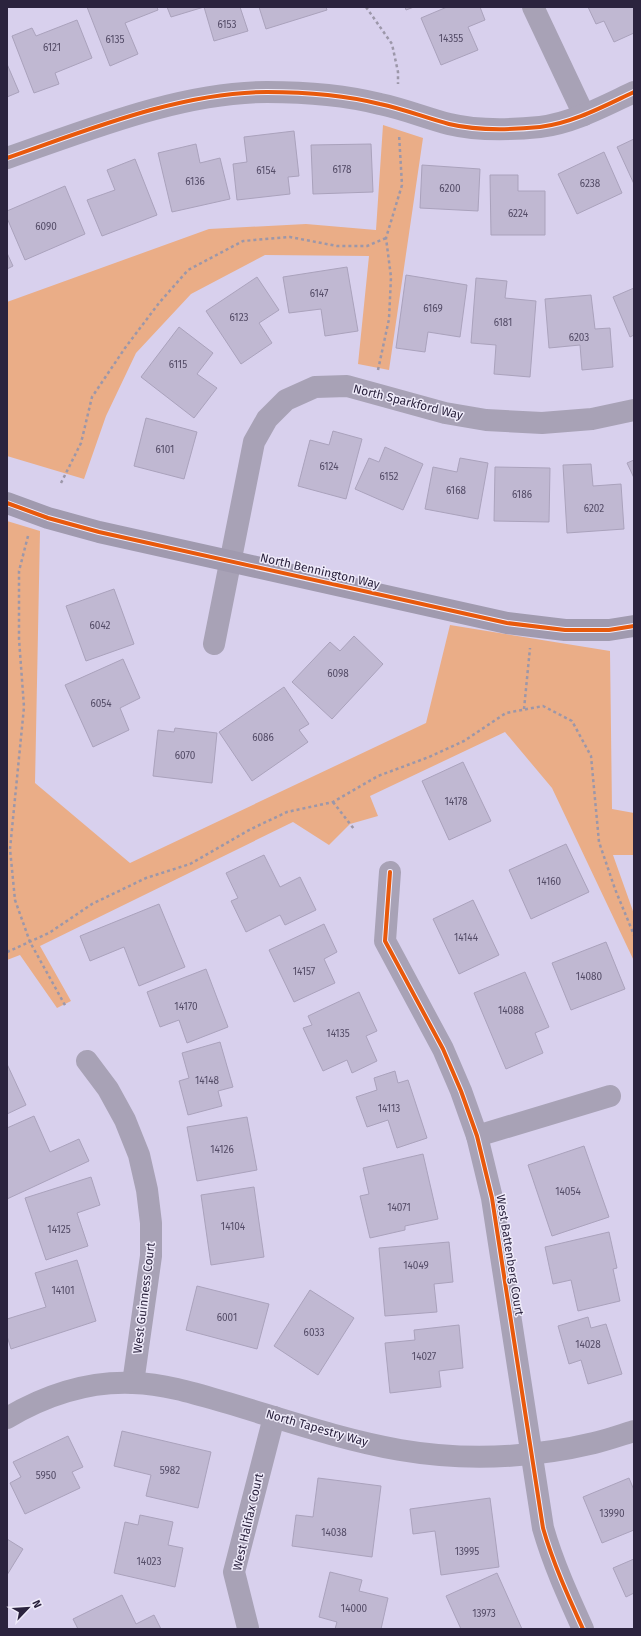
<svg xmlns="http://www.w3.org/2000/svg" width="641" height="1636" viewBox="0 0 641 1636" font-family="'Fira Sans',sans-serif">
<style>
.green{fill:#eaad87}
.building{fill:#c0b8d2;stroke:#aaa2bc}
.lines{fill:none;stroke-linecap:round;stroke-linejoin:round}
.path{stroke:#9c97a9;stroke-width:2.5;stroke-dasharray:3 3;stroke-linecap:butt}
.street{stroke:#a8a2b6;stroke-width:22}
.secondary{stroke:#a09aaf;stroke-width:22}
.cycleway-casing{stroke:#efebfa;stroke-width:6}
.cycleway{stroke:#e8590c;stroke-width:4}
.labels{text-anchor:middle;stroke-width:3;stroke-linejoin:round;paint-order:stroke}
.number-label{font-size:10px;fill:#544c67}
.street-label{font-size:12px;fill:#2b233e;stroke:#efebfa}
</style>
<rect width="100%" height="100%" fill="#d8d0ed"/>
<g class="green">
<polygon points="383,125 423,138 389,370 358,364 369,256 265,255 191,294 136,353 106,416 84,479 7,456 7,302 209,229 306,224 376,230"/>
<polygon points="7,521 40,531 35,783 130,863 426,723 450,625 610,651 612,809 634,813 634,855 613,855 634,914 634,961 552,788 505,732 370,796 378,816 350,824 329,845 293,822 40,946 71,1001 57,1008 20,955 7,960"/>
</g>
<g class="building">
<polygon points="87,7 157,7 158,10 125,23 138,54 110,66"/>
<polygon points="167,7 240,7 248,31 214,41 204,7 171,17"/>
<polygon points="259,7 326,7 327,10 266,29"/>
<polygon points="405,7 414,7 406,10"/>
<polygon points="447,7 480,7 485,20 468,27 478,50 441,65 421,18"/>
<polygon points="588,7 634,7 634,33 614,42 604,21 596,24"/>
<polygon points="77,20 92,58 55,73 59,84 34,93 12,36 32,28 36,36"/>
<polygon points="7,64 19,92 7,97"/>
<polygon points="294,131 299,176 288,177 290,194 237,200 233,164 247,162 244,137"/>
<polygon points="634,139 634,184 617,147"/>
<polygon points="196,144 200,163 220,158 230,199 172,212 158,153"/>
<polygon points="371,144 373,192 313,194 311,145"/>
<polygon points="604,152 622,193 577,214 558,174"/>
<polygon points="135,159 157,215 102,236 87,200 115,190 107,170"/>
<polygon points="422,165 480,169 478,211 420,208"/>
<polygon points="490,175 518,175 518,191 545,191 545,235 491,235"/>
<polygon points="65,186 85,234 25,260 7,218 7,211"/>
<polygon points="7,253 13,266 7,269"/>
<polygon points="347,267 358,331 325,336 321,309 289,313 283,277"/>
<polygon points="406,275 467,285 460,337 428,332 425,352 396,348"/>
<polygon points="257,277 279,310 259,323 272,343 241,364 206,311"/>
<polygon points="476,278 507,281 505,298 536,301 530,377 494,374 496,345 471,343"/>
<polygon points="634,288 634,335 630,337 613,297"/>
<polygon points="591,295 595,329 610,328 613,367 582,370 580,345 549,348 545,299"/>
<polygon points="179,327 213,353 197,374 217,388 194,418 141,377"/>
<polygon points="146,418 197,432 184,479 134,466"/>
<polygon points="333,431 362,439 346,499 298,486 310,440 329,445"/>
<polygon points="385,447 423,464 403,510 355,489 369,458 379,462"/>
<polygon points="460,458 488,463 478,519 425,509 433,467 457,472"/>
<polygon points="634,460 634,478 627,463"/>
<polygon points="591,464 593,486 621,484 624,529 567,533 563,465"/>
<polygon points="495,467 550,468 549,522 494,521"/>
<polygon points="114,589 134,644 86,661 66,606"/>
<polygon points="354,636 383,664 332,719 292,682 330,642 340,651"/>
<polygon points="123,659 140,698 120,708 129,730 93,747 65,685"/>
<polygon points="284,687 309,724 299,730 308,742 252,781 219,732"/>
<polygon points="175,728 217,733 212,783 153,776 158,730 174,732"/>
<polygon points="463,762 491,821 449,840 422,781"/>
<polygon points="566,844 589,892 531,919 509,870"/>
<polygon points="264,855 280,887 300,877 316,910 285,925 280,915 246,932 231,901 238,898 226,873"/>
<polygon points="473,900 499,955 459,974 433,919"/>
<polygon points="159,904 185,967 139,986 124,947 90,961 80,936"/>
<polygon points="324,924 337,952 324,959 335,983 294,1002 269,950"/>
<polygon points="606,942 625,989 571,1010 552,963"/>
<polygon points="206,969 228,1027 187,1043 179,1020 160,1027 147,992"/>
<polygon points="525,972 549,1027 535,1033 543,1053 506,1069 474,993"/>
<polygon points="359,992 377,1031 366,1036 377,1061 352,1073 347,1060 323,1071 303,1028 312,1025 308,1016"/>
<polygon points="220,1042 233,1087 218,1091 222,1106 188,1115 179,1081 189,1078 182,1053"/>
<polygon points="7,1064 26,1105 7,1114"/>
<polygon points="395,1071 398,1083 408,1080 427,1138 397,1148 388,1120 367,1127 356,1097 377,1090 374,1078"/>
<polygon points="34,1116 50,1152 79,1139 89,1161 7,1199 7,1128"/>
<polygon points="247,1117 257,1170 197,1181 187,1127"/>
<polygon points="584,1146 609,1217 552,1236 528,1165"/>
<polygon points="423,1154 438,1219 405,1226 405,1230 370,1238 360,1196 369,1194 363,1168"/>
<polygon points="91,1177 100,1205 77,1213 88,1246 46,1260 25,1198"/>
<polygon points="254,1187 264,1257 211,1265 201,1195"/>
<polygon points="609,1232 617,1268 613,1269 620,1301 578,1311 571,1280 553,1284 545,1247"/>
<polygon points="449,1242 453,1282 434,1284 437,1312 385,1316 379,1248"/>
<polygon points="77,1260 96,1321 11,1349 7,1336 7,1319 46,1307 35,1273"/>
<polygon points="197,1286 269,1304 257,1349 186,1330"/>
<polygon points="310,1290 354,1318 318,1375 274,1346"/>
<polygon points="588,1317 591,1328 606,1324 622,1374 588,1384 581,1360 569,1364 558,1326"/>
<polygon points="459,1325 463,1368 439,1371 441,1387 390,1393 385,1343 415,1340 414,1330"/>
<polygon points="122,1431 211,1452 198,1508 146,1496 151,1475 114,1466"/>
<polygon points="68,1436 83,1467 72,1472 80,1488 25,1514 10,1483 21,1477 13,1462"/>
<polygon points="318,1478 381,1486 372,1557 292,1546 296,1515 313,1517"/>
<polygon points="629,1478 634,1490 634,1530 602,1543 583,1497"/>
<polygon points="490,1498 499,1567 441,1575 435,1531 413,1534 410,1509"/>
<polygon points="140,1515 173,1522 168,1545 183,1548 175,1587 114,1573 125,1522 138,1525"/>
<polygon points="7,1539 23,1549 7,1575"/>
<polygon points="634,1559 634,1593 626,1597 613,1568"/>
<polygon points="330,1572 362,1580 359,1591 388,1598 381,1629 335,1629 337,1622 319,1617"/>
<polygon points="497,1573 522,1629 461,1629 446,1596"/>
<polygon points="122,1595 136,1624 154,1615 161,1629 78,1629 73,1619"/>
</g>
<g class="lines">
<g class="path">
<polyline points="366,7 392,44 398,72 398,84"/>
<polyline points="378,370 389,319 391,277 386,238 402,185 399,134"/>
<polyline points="61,483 81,443 92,397 125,348 159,303 188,270 243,241 290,237 337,246 367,246 386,238"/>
<polyline points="28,536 19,571 19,639 24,707 10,849 15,900 30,942 66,1007"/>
<polyline points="524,709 530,648"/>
<polyline points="333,802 354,829"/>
<polyline points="7,952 49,933 92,904 146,878 190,864 251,829 287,812 333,802 378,776 429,757 464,741 506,713 543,706 572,721 591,756 599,842 615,889 634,935"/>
</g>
<g class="street">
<polyline points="533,7 584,115"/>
<path d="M7,158C88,130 181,92 267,92C305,92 344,95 380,104C404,109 426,118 449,124C478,131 510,130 540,127C573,123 604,106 634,92"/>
<polyline points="214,644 254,442 267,419 286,400 315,387 347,386 445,413 486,420 542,423 592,419 634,410"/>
<path d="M390,872L385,941L443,1049L461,1091L477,1136L492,1198L543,1528C553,1563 568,1596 583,1629"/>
<polyline points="87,1061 108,1089 125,1120 139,1155 147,1190 151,1223 151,1256 133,1383"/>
<polyline points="477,1136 610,1096"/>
<path d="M7,1418C46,1395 87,1381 133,1383C166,1384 197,1394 228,1403C285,1420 342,1440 400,1450C464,1461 531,1458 594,1443C607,1440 621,1435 634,1431"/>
<polyline points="248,1628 234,1572 274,1417"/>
</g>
<polyline class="secondary" points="7,503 48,518 99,532 507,623 565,630 609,630 634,626"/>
<defs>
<g id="cycleway">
<path d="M7,158C88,130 181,92 267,92C305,92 344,95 380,104C404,109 426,118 449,124C478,131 510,130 540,127C573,123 604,106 634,92"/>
<polyline points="7,503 48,518 99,532 507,623 565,630 609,630 634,626"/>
<path d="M390,872L385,941L443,1049L461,1091L477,1136L492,1198L543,1528C553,1563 568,1596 583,1629"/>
</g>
</defs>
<use href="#cycleway" class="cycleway-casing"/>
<use href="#cycleway" class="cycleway"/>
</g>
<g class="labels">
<g class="number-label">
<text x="227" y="28">6153</text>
<text x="451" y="42">14355</text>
<text x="115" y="43">6135</text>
<text x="52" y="51">6121</text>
<text x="342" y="173">6178</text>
<text x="266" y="174">6154</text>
<text x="195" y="185">6136</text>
<text x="590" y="187">6238</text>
<text x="450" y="192">6200</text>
<text x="518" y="217">6224</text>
<text x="46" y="230">6090</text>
<text x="319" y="297">6147</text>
<text x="433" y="312">6169</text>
<text x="239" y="321">6123</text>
<text x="503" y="326">6181</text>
<text x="579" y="341">6203</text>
<text x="178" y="368">6115</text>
<text x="165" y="453">6101</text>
<text x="329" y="470">6124</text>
<text x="389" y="480">6152</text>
<text x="456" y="494">6168</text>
<text x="522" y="498">6186</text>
<text x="594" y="512">6202</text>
<text x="100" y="629">6042</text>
<text x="338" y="677">6098</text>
<text x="101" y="707">6054</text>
<text x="263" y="741">6086</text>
<text x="185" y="759">6070</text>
<text x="456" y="805">14178</text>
<text x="549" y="885">14160</text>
<text x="466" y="941">14144</text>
<text x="304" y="975">14157</text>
<text x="589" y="980">14080</text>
<text x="186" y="1010">14170</text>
<text x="511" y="1014">14088</text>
<text x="338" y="1037">14135</text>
<text x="207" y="1084">14148</text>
<text x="389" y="1112">14113</text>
<text x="222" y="1153">14126</text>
<text x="568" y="1195">14054</text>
<text x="399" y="1211">14071</text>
<text x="233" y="1230">14104</text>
<text x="59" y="1233">14125</text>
<text x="416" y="1269">14049</text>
<text x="63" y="1294">14101</text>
<text x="227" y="1321">6001</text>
<text x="314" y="1336">6033</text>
<text x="588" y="1348">14028</text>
<text x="424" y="1360">14027</text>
<text x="170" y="1474">5982</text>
<text x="46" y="1479">5950</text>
<text x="612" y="1517">13990</text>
<text x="334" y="1536">14038</text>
<text x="467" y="1555">13995</text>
<text x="149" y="1565">14023</text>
<text x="354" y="1612">14000</text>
<text x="484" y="1617">13973</text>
</g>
<g class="street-label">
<text transform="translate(408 402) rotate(14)" y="4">North Sparkford Way</text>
<text transform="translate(320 571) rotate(13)" y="4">North Bennington Way</text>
<text transform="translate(510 1255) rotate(81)" y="4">West Battenberg Court</text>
<text transform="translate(144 1298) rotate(-83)" y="4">West Guinness Court</text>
<text transform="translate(317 1428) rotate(16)" y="4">North Tapestry Way</text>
<text transform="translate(248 1522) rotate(-77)" y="4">West Halifax Court</text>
</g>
</g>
<rect width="641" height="1636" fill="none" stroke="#2b233e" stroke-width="16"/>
<g transform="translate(28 1608) rotate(65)" stroke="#efebfa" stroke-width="3" paint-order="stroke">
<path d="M0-3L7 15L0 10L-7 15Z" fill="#2b233e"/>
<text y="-6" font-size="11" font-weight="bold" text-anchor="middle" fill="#2b233e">N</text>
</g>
</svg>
